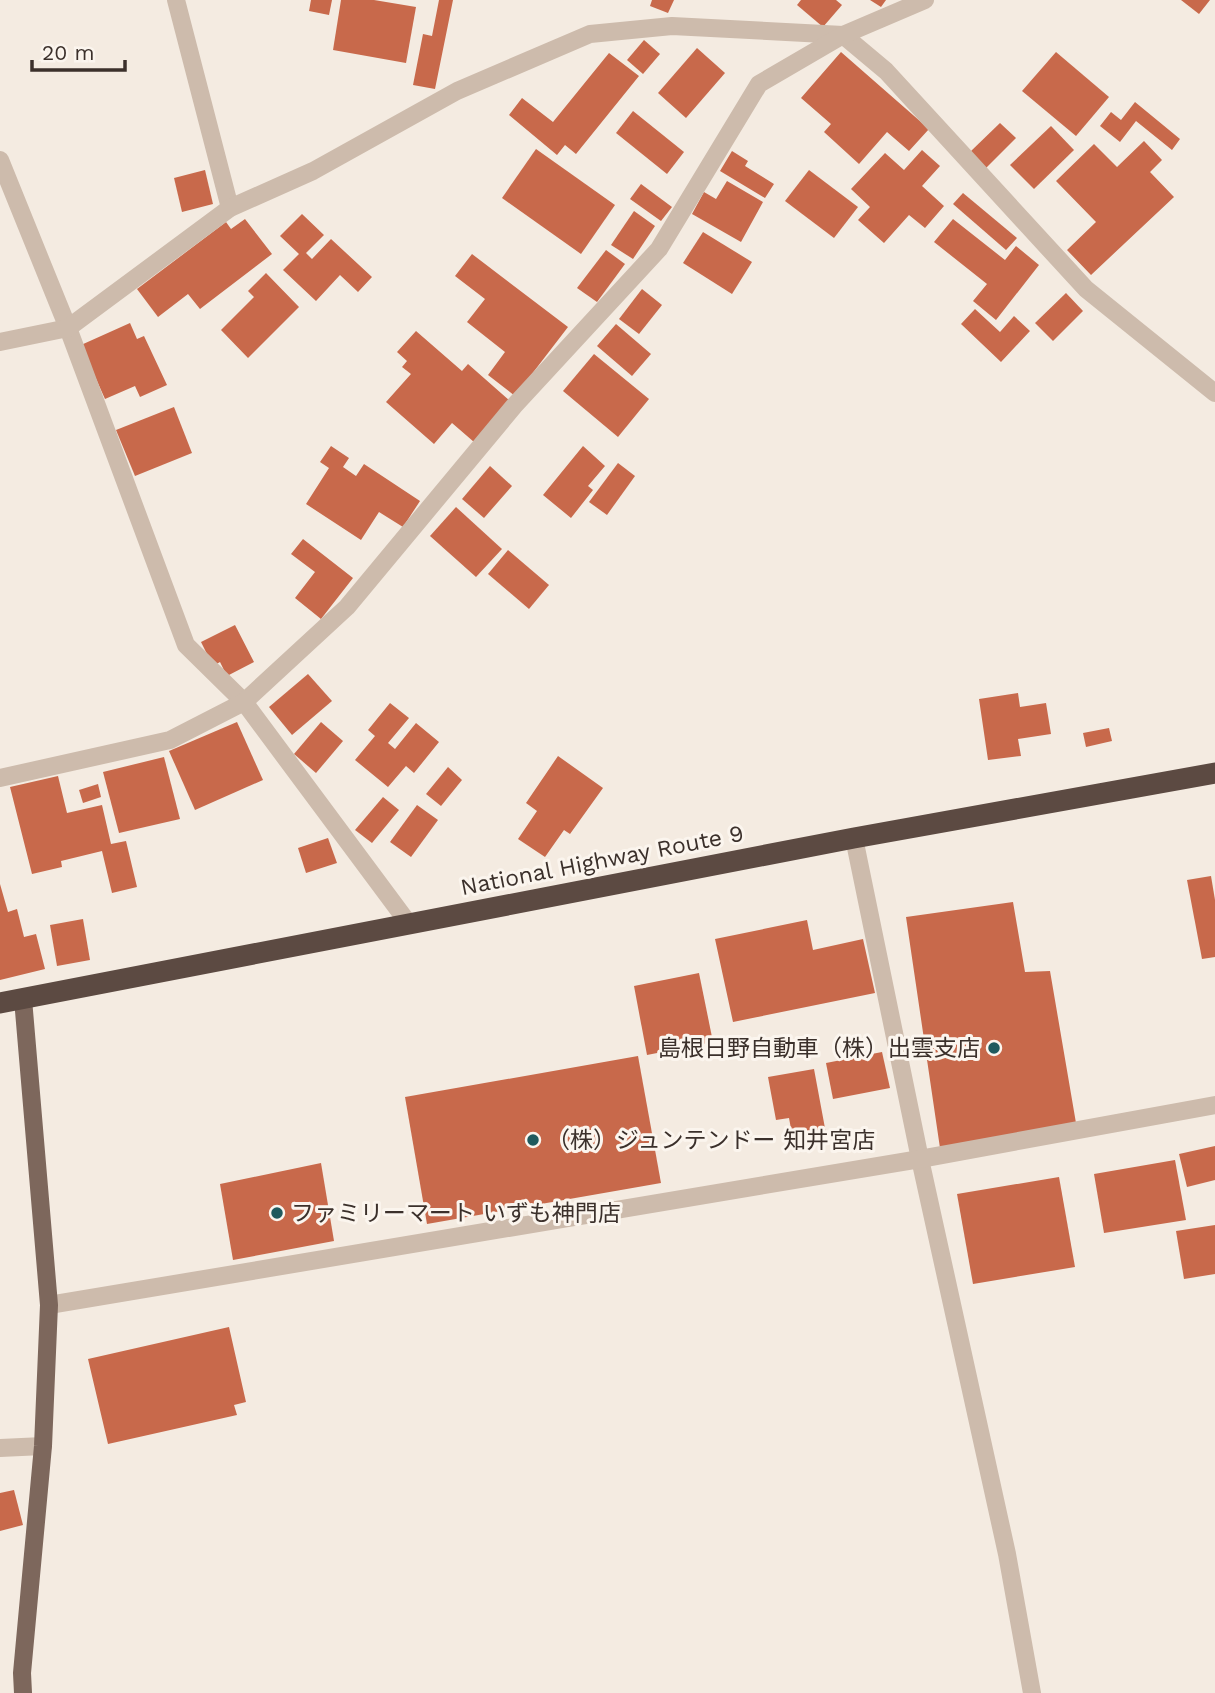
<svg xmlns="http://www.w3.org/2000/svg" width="1215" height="1693" viewBox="0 0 1215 1693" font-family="'Work Sans','Noto Sans JP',sans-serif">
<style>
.building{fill:#c8694b}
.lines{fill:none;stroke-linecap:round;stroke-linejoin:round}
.minor{stroke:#cdbbac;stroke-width:18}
.major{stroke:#7d675c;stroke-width:18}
.highway{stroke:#5c4a42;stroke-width:21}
.poi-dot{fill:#1f5a5e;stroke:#fbf5ee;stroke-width:2.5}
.labels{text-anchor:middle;stroke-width:6;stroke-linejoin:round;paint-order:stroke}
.street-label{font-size:23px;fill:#3b302b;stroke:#fbf5ee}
.poi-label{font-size:23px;fill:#3b302b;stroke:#fbf5ee;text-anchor:start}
</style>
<rect width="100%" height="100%" fill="#f4ebe1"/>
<g class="building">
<polygon points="311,0 332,0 329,15 309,11"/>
<polygon points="341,0 374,0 416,7 406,63 333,50"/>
<polygon points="439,0 453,0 435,89 413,85 423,34 432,36"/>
<polygon points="652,0 674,0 668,13 650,6"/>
<polygon points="801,0 836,0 842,5 823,27 797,5"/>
<polygon points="870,0 886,0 881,7"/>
<polygon points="1181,0 1210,0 1199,14"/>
<polygon points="644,40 660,54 643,74 627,60"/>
<polygon points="697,48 725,73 686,118 658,93"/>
<polygon points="841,52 929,129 909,151 887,132 859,164 824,132 831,124 801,98"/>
<polygon points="1056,52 1109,97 1076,136 1022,91"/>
<polygon points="609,53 639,76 576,154 565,145 557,155 509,115 522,98 553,122"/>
<polygon points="1135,102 1180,139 1172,150 1136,121 1120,142 1100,126 1111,112 1121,120"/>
<polygon points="633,111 684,152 667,174 616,133"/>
<polygon points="1000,123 1016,138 986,168 970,152"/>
<polygon points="1051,126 1074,150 1034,189 1010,165"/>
<polygon points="1144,141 1162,160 1150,172 1174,197 1091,275 1067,250 1096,222 1056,181 1094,144 1117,167"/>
<polygon points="536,149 615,205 581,254 502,198"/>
<polygon points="922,150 940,166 922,186 944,206 925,228 909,215 884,243 858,220 870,207 851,189 885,153 904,170"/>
<polygon points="732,151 748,161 745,166 774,184 765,198 720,171"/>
<polygon points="205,170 213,204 182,212 174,178"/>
<polygon points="809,170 858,207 834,238 785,201"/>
<polygon points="727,181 763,202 741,242 692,214 704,192 716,199"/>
<polygon points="641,184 672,207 661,221 630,199"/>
<polygon points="963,193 1017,238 1006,250 953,204"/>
<polygon points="634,211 655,226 633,259 611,245"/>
<polygon points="302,214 324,235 306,253 312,259 331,239 372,277 358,292 340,275 316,301 283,270 299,254 280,236"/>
<polygon points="245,219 272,254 200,309 188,294 158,317 137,289 226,222 231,229"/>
<polygon points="953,219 1005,260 1016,246 1039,265 996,320 973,301 987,284 934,242"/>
<polygon points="703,232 752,262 732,294 683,263"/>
<polygon points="606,250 625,264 597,302 577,288"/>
<polygon points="472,254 568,327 515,396 488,375 505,352 467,322 485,299 455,276"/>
<polygon points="266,273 299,307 248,358 221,330 254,297 248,291"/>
<polygon points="642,289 662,305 639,334 619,319"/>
<polygon points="1066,293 1083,311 1053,341 1035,323"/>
<polygon points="975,309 1000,332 1014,316 1030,331 1001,362 961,324"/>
<polygon points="130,323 137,339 144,336 167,385 140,397 135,386 105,399 81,345"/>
<polygon points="616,324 651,354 632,376 597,346"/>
<polygon points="416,331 462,371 468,364 510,401 474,442 452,423 434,444 386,402 411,374 402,367 407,361 397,352"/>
<polygon points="594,354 649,399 618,437 563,391"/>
<polygon points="174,407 192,453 135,476 116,430"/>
<polygon points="331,446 349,458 343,467 356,476 364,464 420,501 403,527 379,512 361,540 306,504 329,468 320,462"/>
<polygon points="583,446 605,466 588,486 593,490 571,518 543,495"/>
<polygon points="618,463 635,476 607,515 589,502"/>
<polygon points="490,466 512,486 484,518 462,499"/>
<polygon points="456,507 502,549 476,577 430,536"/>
<polygon points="303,539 353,578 321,619 295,598 315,572 291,554"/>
<polygon points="508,550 549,585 529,609 488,574"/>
<polygon points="235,625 254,662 227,676 220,662 213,666 201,642"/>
<polygon points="308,674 332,701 292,735 269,707"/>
<polygon points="1018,693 1020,707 1046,703 1051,734 1018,739 1021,756 988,760 979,699"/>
<polygon points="390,703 409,718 388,743 395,749 416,723 439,742 414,773 406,766 388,787 355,760 375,736 368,730"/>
<polygon points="237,722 263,780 195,810 169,751"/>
<polygon points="321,722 343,741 316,773 294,754"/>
<polygon points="1109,728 1112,741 1086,747 1083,733"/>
<polygon points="558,756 603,788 570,834 564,830 545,857 518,839 537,811 526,803"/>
<polygon points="164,757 180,819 119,833 103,772"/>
<polygon points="448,767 462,780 441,806 426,794"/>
<polygon points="58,776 67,813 102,805 111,844 126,841 137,887 112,893 102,851 61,861 62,867 32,874 10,787"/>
<polygon points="98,784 101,797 83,803 79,790"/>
<polygon points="383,797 399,810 372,843 355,830"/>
<polygon points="417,805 438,820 411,857 390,842"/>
<polygon points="328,838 337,863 306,873 298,848"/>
<polygon points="1211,876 1215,900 1215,957 1202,959 1187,880"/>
<polygon points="0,884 8,912 17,909 24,937 36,934 45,969 0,980"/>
<polygon points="1013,902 1025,972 1050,971 1076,1123 940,1148 906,917"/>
<polygon points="83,919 90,960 57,966 50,925"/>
<polygon points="807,920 813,950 863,939 875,993 733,1022 715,939"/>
<polygon points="699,973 713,1042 647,1055 634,986"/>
<polygon points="882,1052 890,1088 833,1099 826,1063"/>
<polygon points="638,1056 661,1183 427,1224 405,1097"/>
<polygon points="814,1069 827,1139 794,1145 789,1118 776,1120 768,1077"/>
<polygon points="1215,1146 1215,1180 1187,1187 1179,1154"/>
<polygon points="1175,1160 1186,1220 1104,1233 1094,1174"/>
<polygon points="321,1163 334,1241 233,1260 220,1184"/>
<polygon points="1059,1177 1075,1267 973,1284 957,1194"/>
<polygon points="1215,1225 1215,1274 1184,1279 1176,1231"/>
<polygon points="229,1327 246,1402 234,1405 237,1415 108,1444 88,1359"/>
<polygon points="14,1490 23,1525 0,1531 0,1493"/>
</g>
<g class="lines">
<g class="minor">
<polyline points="176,0 230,208"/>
<polyline points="0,160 68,328 186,645 244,702 409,924"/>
<polyline points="0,342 68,328 230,208 313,171 457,91 590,34 672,26 843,35 886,71 1086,289 1215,393"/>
<polyline points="0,778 170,740 244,702 347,607 514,406 659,249 759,84 843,35 925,0"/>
<polyline points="854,838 920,1159 1007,1554 1032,1693"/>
<polyline points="49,1305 920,1159 1215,1105"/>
<polyline points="0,1448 43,1446"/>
</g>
<polyline class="major" points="23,999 49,1305 43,1446 22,1673 23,1693"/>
<polyline class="highway" points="0,1003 854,838 1215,773"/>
</g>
<g class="poi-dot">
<circle cx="994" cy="1048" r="7"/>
<circle cx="533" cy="1140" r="7"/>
<circle cx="277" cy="1213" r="7"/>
</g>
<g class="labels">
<g class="street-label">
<text transform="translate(602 860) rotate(-11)" y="8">National Highway Route 9</text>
</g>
<g class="poi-label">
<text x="980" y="1056" text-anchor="end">島根日野自動車（株）出雲支店</text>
<text x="547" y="1148">（株）ジュンテンドー 知井宮店</text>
<text x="291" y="1221">ファミリーマート いずも神門店</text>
</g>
</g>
<path d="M32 60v10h93v-10" fill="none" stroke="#3b302b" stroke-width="3.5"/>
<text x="42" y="60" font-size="21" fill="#3b302b" stroke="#fbf5ee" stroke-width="5" paint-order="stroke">20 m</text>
</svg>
